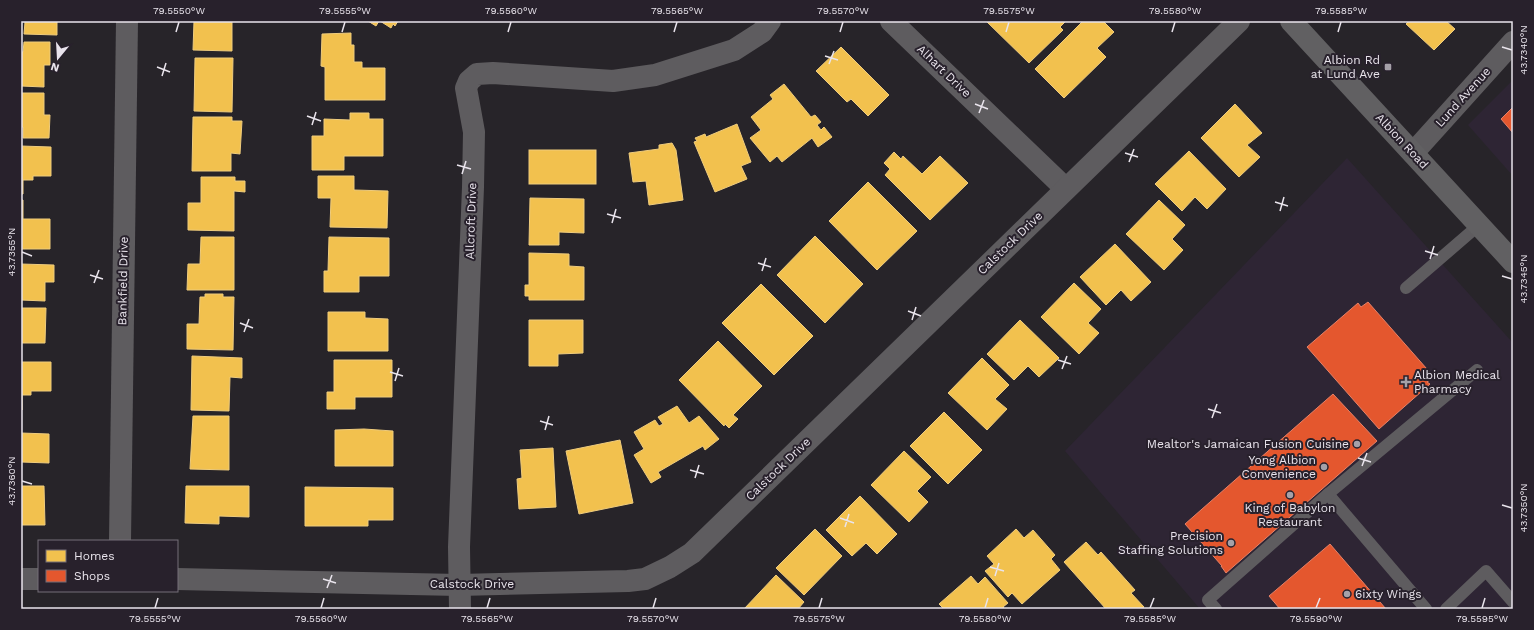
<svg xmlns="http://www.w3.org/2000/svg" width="1534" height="630" viewBox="0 0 1534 630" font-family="'Work Sans',sans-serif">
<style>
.built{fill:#2e2534}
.homes{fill:#f2c14e;stroke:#efcc7d}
.shops{fill:#e4572e;stroke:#e68167}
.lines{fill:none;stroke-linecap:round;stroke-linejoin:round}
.service{stroke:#5e5c5f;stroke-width:12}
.minor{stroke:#5e5c5f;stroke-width:22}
.secondary{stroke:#616062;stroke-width:22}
.ticks{fill:none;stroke:#e9e4ec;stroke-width:1.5}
.poi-dot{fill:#a5a1a8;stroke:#28212c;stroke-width:1.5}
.labels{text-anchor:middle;stroke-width:4;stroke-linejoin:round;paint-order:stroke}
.poi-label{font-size:12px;fill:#e9e4ec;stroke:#28212c;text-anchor:end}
.street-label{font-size:12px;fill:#e9e4ec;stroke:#28212c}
.neatline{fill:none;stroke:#e9e4ec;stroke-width:1.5}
.ticks-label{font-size:10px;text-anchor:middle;fill:#e9e4ec}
</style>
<rect width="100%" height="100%" fill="#272429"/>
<g class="built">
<polygon points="1513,80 1513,176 1468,125"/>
<polygon points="1347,158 1513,343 1513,609 1200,609 1065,451"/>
</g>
<g class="homes">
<polygon points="21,21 57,21 57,35 24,34 25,22"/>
<polygon points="194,21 232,21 232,51 193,50"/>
<polygon points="368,21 379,21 376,26"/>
<polygon points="380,21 398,21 395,26 393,24 391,28"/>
<polygon points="986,21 1066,21 1060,27 1063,30 1029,63"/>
<polygon points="1083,21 1103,21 1114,32 1097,48 1106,57 1064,98 1035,69"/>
<polygon points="1409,21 1446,21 1455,29 1434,50 1406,24"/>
<polygon points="351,33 351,45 354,45 354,62 362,62 362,68 385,68 385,100 325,100 325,67 321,66 322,34"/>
<polygon points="24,42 50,42 50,65 44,65 44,87 21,86 21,52 23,52"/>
<polygon points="841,47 889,95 868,116 851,99 847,102 816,71"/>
<polygon points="195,58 233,58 232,112 194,111"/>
<polygon points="784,84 811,117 815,115 821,122 817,125 821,130 824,127 832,137 818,147 812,138 782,162 777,156 770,162 750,138 761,130 751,117 773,99 770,95"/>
<polygon points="21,93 44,93 44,115 50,115 49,138 23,138 23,127 21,127"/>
<polygon points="1235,104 1262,133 1247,145 1260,157 1239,177 1201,138"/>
<polygon points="350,113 369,113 369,119 383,119 383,156 344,156 344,170 312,170 312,136 324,136 324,119 350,120"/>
<polygon points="193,117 232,117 232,121 242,121 240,154 231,153 231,171 192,171"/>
<polygon points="737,124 751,162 741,166 747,179 715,192 694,142 697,141 695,138 705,134 706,137"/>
<polygon points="672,143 676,150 683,200 649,205 646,181 633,182 629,153 659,149 659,145"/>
<polygon points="21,146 51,147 51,176 33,176 33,180 23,180 23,194 21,194"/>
<rect x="529" y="150" width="67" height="34"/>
<polygon points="1189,151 1226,189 1207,209 1195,197 1182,211 1155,184"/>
<polygon points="894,152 901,159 903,156 922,174 940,156 968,183 930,220 885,175 890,169 884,163"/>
<polygon points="318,176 354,176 354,190 388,191 387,228 330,227 331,198 318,198"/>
<polygon points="201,177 235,177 235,181 245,181 245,192 234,191 234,231 188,230 188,203 201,203"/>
<polygon points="868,182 917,231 877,270 829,221"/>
<polygon points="530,198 584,199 584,233 559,232 559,245 529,245"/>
<polygon points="21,200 23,200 23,219 50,219 50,249 21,249"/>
<polygon points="1159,200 1185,225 1172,239 1183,250 1164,270 1126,234"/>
<polygon points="815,236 863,284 825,323 777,275"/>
<polygon points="201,237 234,237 234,290 187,290 188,264 200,264"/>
<polygon points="329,237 389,238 389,276 359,276 359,292 324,292 324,271 328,271"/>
<polygon points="1115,244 1151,282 1131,301 1121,290 1106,305 1080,277"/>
<polygon points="529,253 569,254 569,266 584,267 584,300 529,300 529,296 525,296 525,285 529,285"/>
<polygon points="21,264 54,265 54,282 45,282 45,301 21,300"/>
<polygon points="1074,283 1101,309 1088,323 1099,333 1079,354 1041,317"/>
<polygon points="761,284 813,336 774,375 722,323"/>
<polygon points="205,294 223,294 223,297 234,297 233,350 187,349 187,324 199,324 200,297 205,297"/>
<polygon points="21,308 46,308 45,343 21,343"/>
<polygon points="328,312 365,312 365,318 388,319 388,351 328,351"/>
<polygon points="529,320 583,320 583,353 558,354 558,366 529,366"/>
<polygon points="1020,320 1059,358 1039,377 1028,366 1014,380 987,354"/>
<polygon points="718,341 762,386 733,415 738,419 729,428 725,424 724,426 679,380"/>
<polygon points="192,356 242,358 242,378 230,377 229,411 191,410"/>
<polygon points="982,358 1009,385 995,399 1007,409 987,430 948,393"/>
<polygon points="334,360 392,360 392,397 355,397 355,409 327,409 327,392 334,392"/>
<polygon points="21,362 51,362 51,391 31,391 31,395 22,395 22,410"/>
<polygon points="677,406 689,423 699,416 719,439 705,450 703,446 658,472 661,477 651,483 634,455 644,449 634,432 655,420 659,426 663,424 658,417"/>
<polygon points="944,412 982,450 948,484 910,446"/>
<polygon points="193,416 229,416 229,470 190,469"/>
<polygon points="364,429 393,431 393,466 335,466 335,430"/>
<polygon points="21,433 49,434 49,463 21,462"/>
<polygon points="620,440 633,503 579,514 566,451"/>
<polygon points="553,448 556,507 519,509 517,479 522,478 520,450"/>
<polygon points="904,451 931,477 917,491 928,502 909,522 871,485"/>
<polygon points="21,486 44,486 45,525 21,525"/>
<polygon points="186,486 249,486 249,517 219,516 219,524 185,523"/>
<polygon points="305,487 393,488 393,520 368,520 368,526 305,526"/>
<polygon points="860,496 897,534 877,554 866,543 852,556 826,530"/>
<polygon points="815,529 842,556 804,595 776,568"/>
<polygon points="1016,529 1024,538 1033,530 1055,555 1051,559 1060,570 1022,604 1012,593 1008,597 985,571 994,564 987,556"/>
<polygon points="1086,542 1098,555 1101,552 1135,590 1131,593 1144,607 1141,609 1106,609 1064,562"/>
<polygon points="776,575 804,602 798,609 744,609"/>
<polygon points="971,576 978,584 985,577 1008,603 1003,607 1005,609 944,609 939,604"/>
</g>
<g class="shops">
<polygon points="1513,107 1513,133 1501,119"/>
<polygon points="1368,302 1434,377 1427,382 1430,384 1379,429 1307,347 1358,303 1361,307"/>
<polygon points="1333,394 1377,441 1226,573 1221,566 1222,566 1185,524"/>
<polygon points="1330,544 1386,609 1280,609 1269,596"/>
</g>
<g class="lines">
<g class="service">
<polyline points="1406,288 1479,225"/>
<polyline points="1328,494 1426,609"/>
<polyline points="1216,609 1208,600 1328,494 1477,370"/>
<polyline points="1446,609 1486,571 1513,602"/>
</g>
<g class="minor">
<polyline points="891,21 1066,189"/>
<polyline points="1413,153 1513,42"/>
<polyline points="120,541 127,21"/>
<polyline points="21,579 39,579"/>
<polyline points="177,579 459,585 628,581 645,579 670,567 692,553 1239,21"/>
<polyline points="460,609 459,547 473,187 474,132 466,88 469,81 477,74 493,73 613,81 655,75 734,50 762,32 770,21"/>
</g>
<polyline class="secondary" points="1291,21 1513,262"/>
</g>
<path class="ticks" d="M176,32L179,22M342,32L345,22M508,32L511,22M674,32L677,22M840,32L843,22M1006,32L1009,22M1172,32L1175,22M1338,32L1341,22M1502,47L1512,50M825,56L838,60M829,64L834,51M157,67L170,72M162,76L166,63M975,104L988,109M979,113L984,100M307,116L321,121M312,125L316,112M1125,153L1138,157M1129,162L1134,149M457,165L471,169M462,174L466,161M1275,202L1288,206M1280,211L1284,197M607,214L621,218M612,223L616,209M1425,251L1438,255M22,252L32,256M1430,259L1434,246M758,263L771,267M762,271L766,258M90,275L103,279M1502,276L1512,279M94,283L99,270M908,311L921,316M912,320L916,307M240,323L253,328M244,332L249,319M1058,360L1071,364M1062,369L1067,356M390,372L403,376M395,381L399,368M1208,409L1221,413M1212,418L1217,404M540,421L553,425M545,430L549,416M1358,458L1371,462M1362,466L1367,453M690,470L704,474M695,478L699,465M22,481L32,484M1502,505L1512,508M840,518L854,523M845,527L849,514M990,567L1004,571M995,576L999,563M323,579L336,583M327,588L332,575M155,608L158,598M321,608L324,598M487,608L490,598M653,608L656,598M819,608L822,598M985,608L988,598M1150,608L1154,598M1316,608L1320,598M1482,608L1485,598"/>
<g class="poi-dot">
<rect x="1384" y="63" width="8" height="8" rx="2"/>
<path d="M1404 376h4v4h4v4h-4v4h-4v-4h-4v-4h4z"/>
<circle cx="1357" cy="444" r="4"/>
<circle cx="1324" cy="467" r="4"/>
<circle cx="1290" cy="495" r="4"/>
<circle cx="1231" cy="543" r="4"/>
<circle cx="1347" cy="594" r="4"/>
</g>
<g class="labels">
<g class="poi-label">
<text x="1380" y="64">Albion Rd<tspan x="1380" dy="14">at Lund Ave</tspan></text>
<text x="1414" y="379" text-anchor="start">Albion Medical<tspan x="1414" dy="14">Pharmacy</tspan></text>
<text x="1349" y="448">Mealtor's Jamaican Fusion Cuisine</text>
<text x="1316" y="464">Yong Albion<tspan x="1316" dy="14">Convenience</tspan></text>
<text x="1290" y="512" text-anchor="middle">King of Babylon<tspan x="1290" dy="14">Restaurant</tspan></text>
<text x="1223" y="540">Precision<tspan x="1223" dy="14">Staffing Solutions</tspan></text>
<text x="1355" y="598" text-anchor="start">6ixty Wings</text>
</g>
<g class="street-label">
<text transform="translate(944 71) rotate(44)" y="4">Alhart Drive</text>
<text transform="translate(1463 97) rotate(-48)" y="4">Lund Avenue</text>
<text transform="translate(1402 141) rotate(47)" y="4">Albion Road</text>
<text transform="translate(471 221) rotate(-88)" y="4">Allcroft Drive</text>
<text transform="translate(1010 243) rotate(-44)" y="4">Calstock Drive</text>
<text transform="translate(123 281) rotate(-89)" y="4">Bankfield Drive</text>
<text transform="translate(778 469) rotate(-44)" y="4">Calstock Drive</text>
<text x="472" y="588">Calstock Drive</text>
</g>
</g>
<rect width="1534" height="630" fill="none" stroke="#28212c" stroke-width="44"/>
<rect x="38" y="540" width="140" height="52" fill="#28212c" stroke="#756f79"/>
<rect x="46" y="550" width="20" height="12" fill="#f2c14e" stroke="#756f79"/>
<text x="74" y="560" font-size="12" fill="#e9e4ec">Homes</text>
<rect x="46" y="570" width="20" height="12" fill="#e4572e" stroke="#756f79"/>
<text x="74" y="580" font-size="12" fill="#e9e4ec">Shops</text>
<g transform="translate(58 58) rotate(198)" stroke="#28212c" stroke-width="3" paint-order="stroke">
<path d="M0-3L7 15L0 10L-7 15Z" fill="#e9e4ec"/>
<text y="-6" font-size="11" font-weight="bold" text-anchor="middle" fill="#e9e4ec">N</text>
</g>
<rect x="22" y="22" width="1490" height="586" class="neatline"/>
<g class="ticks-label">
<text x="179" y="14">79.5550°W</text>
<text x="345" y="14">79.5555°W</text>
<text x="511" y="14">79.5560°W</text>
<text x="677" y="14">79.5565°W</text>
<text x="843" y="14">79.5570°W</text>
<text x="1009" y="14">79.5575°W</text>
<text x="1175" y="14">79.5580°W</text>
<text x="1341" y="14">79.5585°W</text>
<text transform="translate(1523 50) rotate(-90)" y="4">43.7340°N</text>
<text transform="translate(11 252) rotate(-90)" y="4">43.7355°N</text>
<text transform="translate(1523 279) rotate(-90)" y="4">43.7345°N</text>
<text transform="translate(11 481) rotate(-90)" y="4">43.7360°N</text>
<text transform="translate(1523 508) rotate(-90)" y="4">43.7350°N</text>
<text x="155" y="622">79.5555°W</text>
<text x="321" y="622">79.5560°W</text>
<text x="487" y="622">79.5565°W</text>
<text x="653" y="622">79.5570°W</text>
<text x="819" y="622">79.5575°W</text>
<text x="985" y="622">79.5580°W</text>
<text x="1150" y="622">79.5585°W</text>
<text x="1316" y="622">79.5590°W</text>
<text x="1482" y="622">79.5595°W</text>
</g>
</svg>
